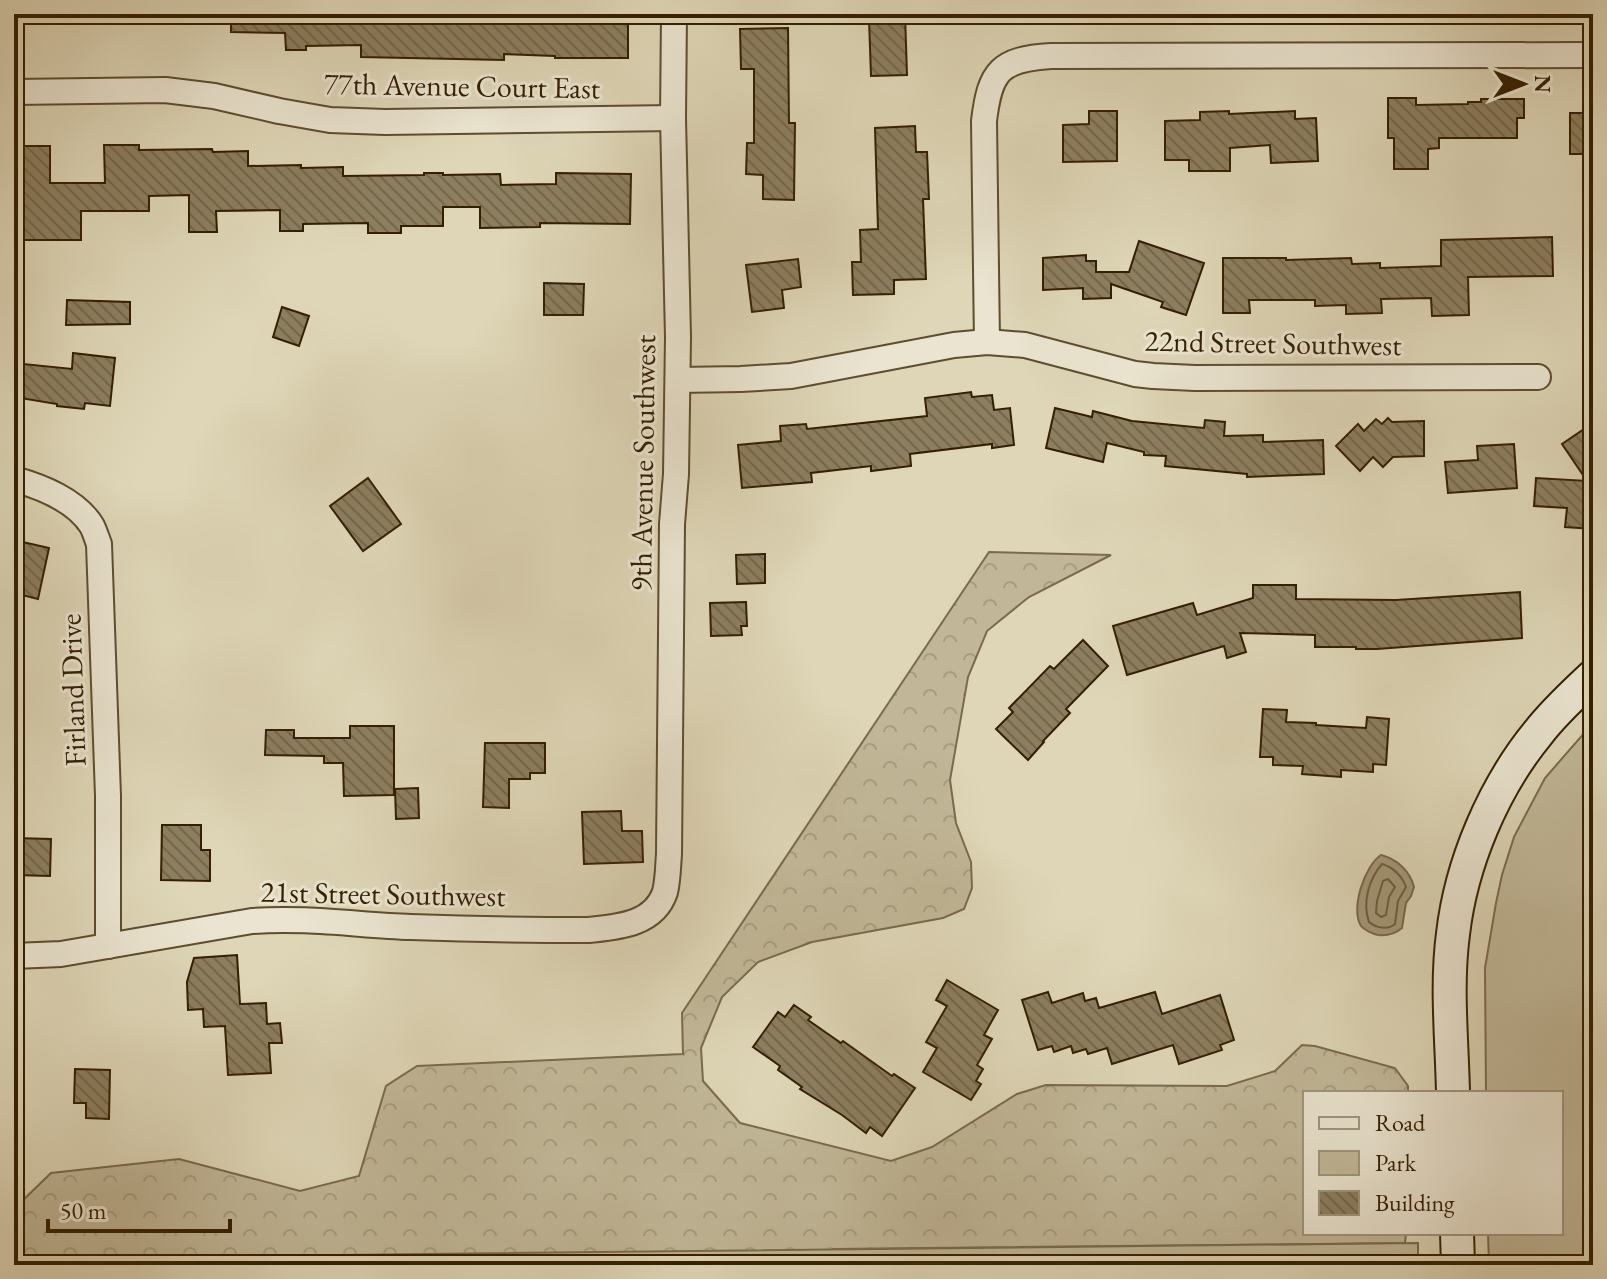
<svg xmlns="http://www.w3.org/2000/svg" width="1607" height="1279" viewBox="0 0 1607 1279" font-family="'EB Garamond',serif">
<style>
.forest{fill:url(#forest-crowns);stroke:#7a6b4c;stroke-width:2}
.park{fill:#c1b798;stroke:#7a6b4c;stroke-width:2}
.water{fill:#a49879;stroke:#776849;stroke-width:2}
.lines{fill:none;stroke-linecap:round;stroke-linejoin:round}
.shore{stroke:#6c5c3c;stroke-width:2}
.building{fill:url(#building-back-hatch);stroke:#341f00;stroke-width:2}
.street-casing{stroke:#5e4d2e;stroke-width:28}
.secondary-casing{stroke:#341f00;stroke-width:36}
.street{stroke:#eae4d0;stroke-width:24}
.secondary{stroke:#eae4d0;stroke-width:32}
.labels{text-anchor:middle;stroke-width:6;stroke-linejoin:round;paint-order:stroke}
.street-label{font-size:30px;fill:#341f00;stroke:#eae4d0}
</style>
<defs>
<pattern id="forest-crowns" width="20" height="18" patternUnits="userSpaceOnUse" patternTransform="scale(2)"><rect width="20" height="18" fill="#c1b798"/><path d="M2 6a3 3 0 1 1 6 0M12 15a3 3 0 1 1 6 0" fill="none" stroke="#a69d81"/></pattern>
<pattern id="building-back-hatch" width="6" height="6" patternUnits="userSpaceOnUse" patternTransform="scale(2)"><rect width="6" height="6" fill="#8c7e5f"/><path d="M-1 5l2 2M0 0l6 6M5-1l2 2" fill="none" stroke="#73674c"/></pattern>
</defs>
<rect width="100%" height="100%" fill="#ded6b7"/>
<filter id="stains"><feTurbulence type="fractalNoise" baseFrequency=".0025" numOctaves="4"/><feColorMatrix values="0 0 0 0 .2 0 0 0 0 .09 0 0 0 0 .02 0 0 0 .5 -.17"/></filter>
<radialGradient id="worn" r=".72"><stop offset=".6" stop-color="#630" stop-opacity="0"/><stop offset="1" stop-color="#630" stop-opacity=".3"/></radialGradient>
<polygon class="forest" points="989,552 1111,555 1029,597 987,631 968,677 950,780 956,823 971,862 972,888 964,909 943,918 812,942 758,962 722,997 701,1048 703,1081 740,1123 891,1161 932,1147 1017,1094 1046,1085 1227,1086 1275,1071 1302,1045 1315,1046 1395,1068 1408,1086 1408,1093 1305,1093 1305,1233 1406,1233 1405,1243 833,1249 815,1265 16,1265 16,1207 51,1173 179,1159 300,1191 359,1176 386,1086 417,1066 683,1054 682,1013"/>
<g class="park">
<polygon points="1593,723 1593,1265 1489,1265 1488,1233 1561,1233 1561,1093 1486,1093 1485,968 1496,903 1502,875 1514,837 1545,778"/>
<polygon points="1418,1243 1418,1265 235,1265 247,1256"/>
</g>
<path class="water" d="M1381,855C1397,859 1410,871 1414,887L1411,896L1406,903L1402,928C1395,934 1387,936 1378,935C1373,934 1364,930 1361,926C1350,909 1365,865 1381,855Z"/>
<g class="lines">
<g class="shore">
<path d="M1382,864C1393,867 1402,876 1406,887L1398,901L1395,924C1388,930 1376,928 1369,922C1362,902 1369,879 1382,864Z"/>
<polygon points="1388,879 1395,887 1389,897 1386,915 1381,917 1376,913 1377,901 1383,881"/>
</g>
</g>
<g class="building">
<polygon points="231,14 628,14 628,58 555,58 555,56 504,54 504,60 361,57 361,45 306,46 306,50 286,50 285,33 231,32"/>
<polygon points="887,14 905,14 907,75 871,76 869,19 887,19"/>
<polygon points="788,28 789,123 795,123 794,200 763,199 763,175 746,174 747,143 754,143 754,69 741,69 740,29"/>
<polygon points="1388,98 1416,98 1416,105 1468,104 1468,102 1481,102 1481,99 1524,99 1524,118 1517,118 1517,138 1439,138 1439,148 1428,149 1428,169 1394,169 1394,138 1388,138"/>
<polygon points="1089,111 1117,111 1117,161 1063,162 1063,125 1089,124"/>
<polygon points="1229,111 1229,114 1295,111 1295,119 1316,118 1318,161 1271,163 1270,145 1230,148 1230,171 1189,171 1189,160 1165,160 1165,121 1200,120 1200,112"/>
<rect x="1570" y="113" width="23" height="41"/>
<polygon points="915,126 916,152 927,152 929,199 923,199 926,279 894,280 894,294 853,295 852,262 861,262 860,230 878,229 875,128"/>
<polygon points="104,145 139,145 139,150 212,149 213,152 248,151 248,166 301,165 301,168 343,167 343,176 424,175 424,173 443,173 443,175 500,174 501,185 556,184 556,173 631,174 630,224 540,223 540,227 480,228 480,207 443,207 443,226 401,226 401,233 368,233 368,223 303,224 303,231 280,231 280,210 216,211 217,232 189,232 189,195 149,196 149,211 81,211 81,240 21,240 21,146 50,146 50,183 105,183"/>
<polygon points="1552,237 1553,276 1468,277 1469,315 1432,316 1431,298 1381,299 1382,313 1346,314 1346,305 1315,306 1315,300 1249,300 1250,313 1223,313 1223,258 1286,258 1286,260 1351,258 1352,264 1380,263 1380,268 1441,266 1441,240"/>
<polygon points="1139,241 1204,263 1186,315 1161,307 1163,302 1111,284 1111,298 1083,299 1083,288 1043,290 1043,258 1086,255 1086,261 1096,261 1096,272 1129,272"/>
<polygon points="798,259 801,287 782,290 784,308 752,312 746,265"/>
<polygon points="544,283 584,284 583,315 544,315"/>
<polygon points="67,300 130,302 130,324 66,325"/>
<polygon points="282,307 309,316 299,346 273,337"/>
<polygon points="73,353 115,358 110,406 85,403 84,409 57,406 57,404 14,397 14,363 72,369"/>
<polygon points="971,392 972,397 992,395 994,410 1010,408 1014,445 992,448 992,444 910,454 911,466 871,471 871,466 811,473 812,482 742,488 738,445 781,441 780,426 806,424 807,429 927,416 925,398"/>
<polygon points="1055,408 1092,417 1093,411 1132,421 1204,428 1205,420 1225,422 1224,436 1263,435 1263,442 1323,440 1324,474 1247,477 1247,474 1165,466 1166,456 1144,455 1144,452 1107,443 1103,462 1046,448"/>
<polygon points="1388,418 1392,422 1424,421 1424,456 1393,457 1383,467 1373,457 1360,471 1336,446 1358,424 1364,431 1376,419 1382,424"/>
<polygon points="1593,423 1593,529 1565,527 1567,508 1534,506 1536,478 1587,481 1562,444"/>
<polygon points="1514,444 1517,488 1448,493 1445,462 1478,460 1477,446"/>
<polygon points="368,478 401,524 363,551 330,506"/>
<polygon points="14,540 49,548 38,599 14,593"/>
<polygon points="765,554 765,583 737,584 736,555"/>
<polygon points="1253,585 1296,585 1296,599 1396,600 1520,592 1522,638 1377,649 1356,649 1356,647 1315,647 1315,635 1240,633 1246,652 1227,658 1224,646 1127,675 1113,626 1193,603 1197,615 1253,598"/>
<polygon points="746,602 747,626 741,626 742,635 711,636 710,603"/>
<polygon points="1083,640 1108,666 1066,709 1070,713 1043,741 1044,742 1028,760 996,729 1013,712 1009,708 1050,666 1054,669"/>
<polygon points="1263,709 1287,710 1286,722 1316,723 1316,725 1366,728 1367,717 1389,719 1386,765 1373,764 1373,772 1341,770 1341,777 1302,774 1303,766 1273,765 1273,757 1260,757"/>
<polygon points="350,726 394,726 394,795 344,796 343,763 324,763 324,756 265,755 266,730 294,730 294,738 350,738"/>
<polygon points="485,743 545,743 545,773 530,773 530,779 509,779 509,808 483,807"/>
<polygon points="418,788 419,818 396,819 395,789"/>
<polygon points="621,811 622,831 642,831 643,862 584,864 582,812"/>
<polygon points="162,825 201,825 201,850 210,850 210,881 161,880"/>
<polygon points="14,838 51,839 50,876 14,875"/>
<polygon points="237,955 240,1004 266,1003 267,1024 280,1023 282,1043 269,1043 271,1073 228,1075 225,1026 204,1027 203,1009 188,1010 187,982 194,958"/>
<polygon points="947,980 998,1010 984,1035 992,1039 977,1065 983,1069 976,1081 981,1084 971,1100 923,1072 937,1048 926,1042 947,1006 936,1000"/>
<polygon points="1048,992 1052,1003 1083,993 1085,1001 1096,998 1099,1008 1155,992 1162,1014 1220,995 1234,1040 1220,1045 1222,1050 1179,1064 1173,1045 1112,1064 1107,1048 1088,1054 1086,1049 1073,1053 1071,1046 1054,1052 1052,1046 1038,1050 1022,1000"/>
<polygon points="794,1005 811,1017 808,1020 841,1043 843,1041 892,1076 894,1074 915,1088 882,1136 870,1127 866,1133 842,1115 800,1089 802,1087 778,1070 780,1066 753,1047 778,1012 785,1017"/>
<polygon points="75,1069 110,1070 109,1119 86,1118 86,1103 74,1103"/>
</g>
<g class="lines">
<defs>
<g id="street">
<polyline points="14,92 165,90 214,96 279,111 330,120 385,122 673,118"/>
<path d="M987,342L984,121C990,71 1000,59 1051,56L1593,55"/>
<polyline points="678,380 741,379 791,376 954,345 987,342 1025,345 1135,374 1153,376 1195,378 1538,377"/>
<path d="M14,479C42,487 76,500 92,526C95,532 97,539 99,544L108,796V946"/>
<path d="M14,956L61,954L252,921C305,917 358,925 411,927C470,929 529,930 589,930C617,927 654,925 665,892C668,880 668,866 669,854L672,524L676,474L678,337L673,118L674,14"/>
</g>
<g id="secondary">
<path d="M1453,1093C1452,1041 1446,986 1453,934C1461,864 1493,788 1538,733C1554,712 1574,694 1593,676"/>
<polyline points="1457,1233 1458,1265"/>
</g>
</defs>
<use href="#street" class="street-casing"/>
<use href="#secondary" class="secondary-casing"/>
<use href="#street" class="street"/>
<use href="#secondary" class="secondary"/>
</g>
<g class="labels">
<g class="street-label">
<text transform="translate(462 86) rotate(1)" y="10">77th Avenue Court East</text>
<text transform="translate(1273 343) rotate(1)" y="10">22nd Street Southwest</text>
<text transform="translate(643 463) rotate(-89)" y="10">9th Avenue Southwest</text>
<text transform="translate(73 690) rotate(-92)" y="10">Firland Drive</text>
<text transform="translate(383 894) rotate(1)" y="10">21st Street Southwest</text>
</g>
</g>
<rect width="1607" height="1279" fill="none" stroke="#ded6b7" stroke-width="48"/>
<rect x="16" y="16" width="1575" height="1247" fill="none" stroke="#341f00" stroke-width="4"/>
<rect x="24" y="24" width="1559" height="1231" fill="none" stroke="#341f00" stroke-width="2"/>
<rect x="1303" y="1091" width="260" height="144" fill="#eae4d0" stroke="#a1957d" stroke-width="2"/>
<rect x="1319" y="1117" width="40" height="12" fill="#eae4d0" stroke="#a1957d" stroke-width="2"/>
<text x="1375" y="1131" font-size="24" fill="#341f00">Road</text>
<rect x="1319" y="1151" width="40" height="24" fill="#c1b798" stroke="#a1957d" stroke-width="2"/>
<text x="1375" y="1171" font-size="24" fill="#341f00">Park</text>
<rect x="1319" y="1191" width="40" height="24" fill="url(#building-back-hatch)" stroke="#a1957d" stroke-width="2"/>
<text x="1375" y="1211" font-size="24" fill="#341f00">Building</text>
<g transform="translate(1523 84) rotate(90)" stroke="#eae4d0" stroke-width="6" paint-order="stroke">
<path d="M0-6L14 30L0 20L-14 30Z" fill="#341f00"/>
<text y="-12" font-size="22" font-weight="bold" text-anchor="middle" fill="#341f00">N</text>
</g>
<path d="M48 1219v12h182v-12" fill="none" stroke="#341f00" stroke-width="4"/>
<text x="60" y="1219" font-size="24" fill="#341f00" stroke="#eae4d0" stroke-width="6" paint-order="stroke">50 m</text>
<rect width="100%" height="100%" filter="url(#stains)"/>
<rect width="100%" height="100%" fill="url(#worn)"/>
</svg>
